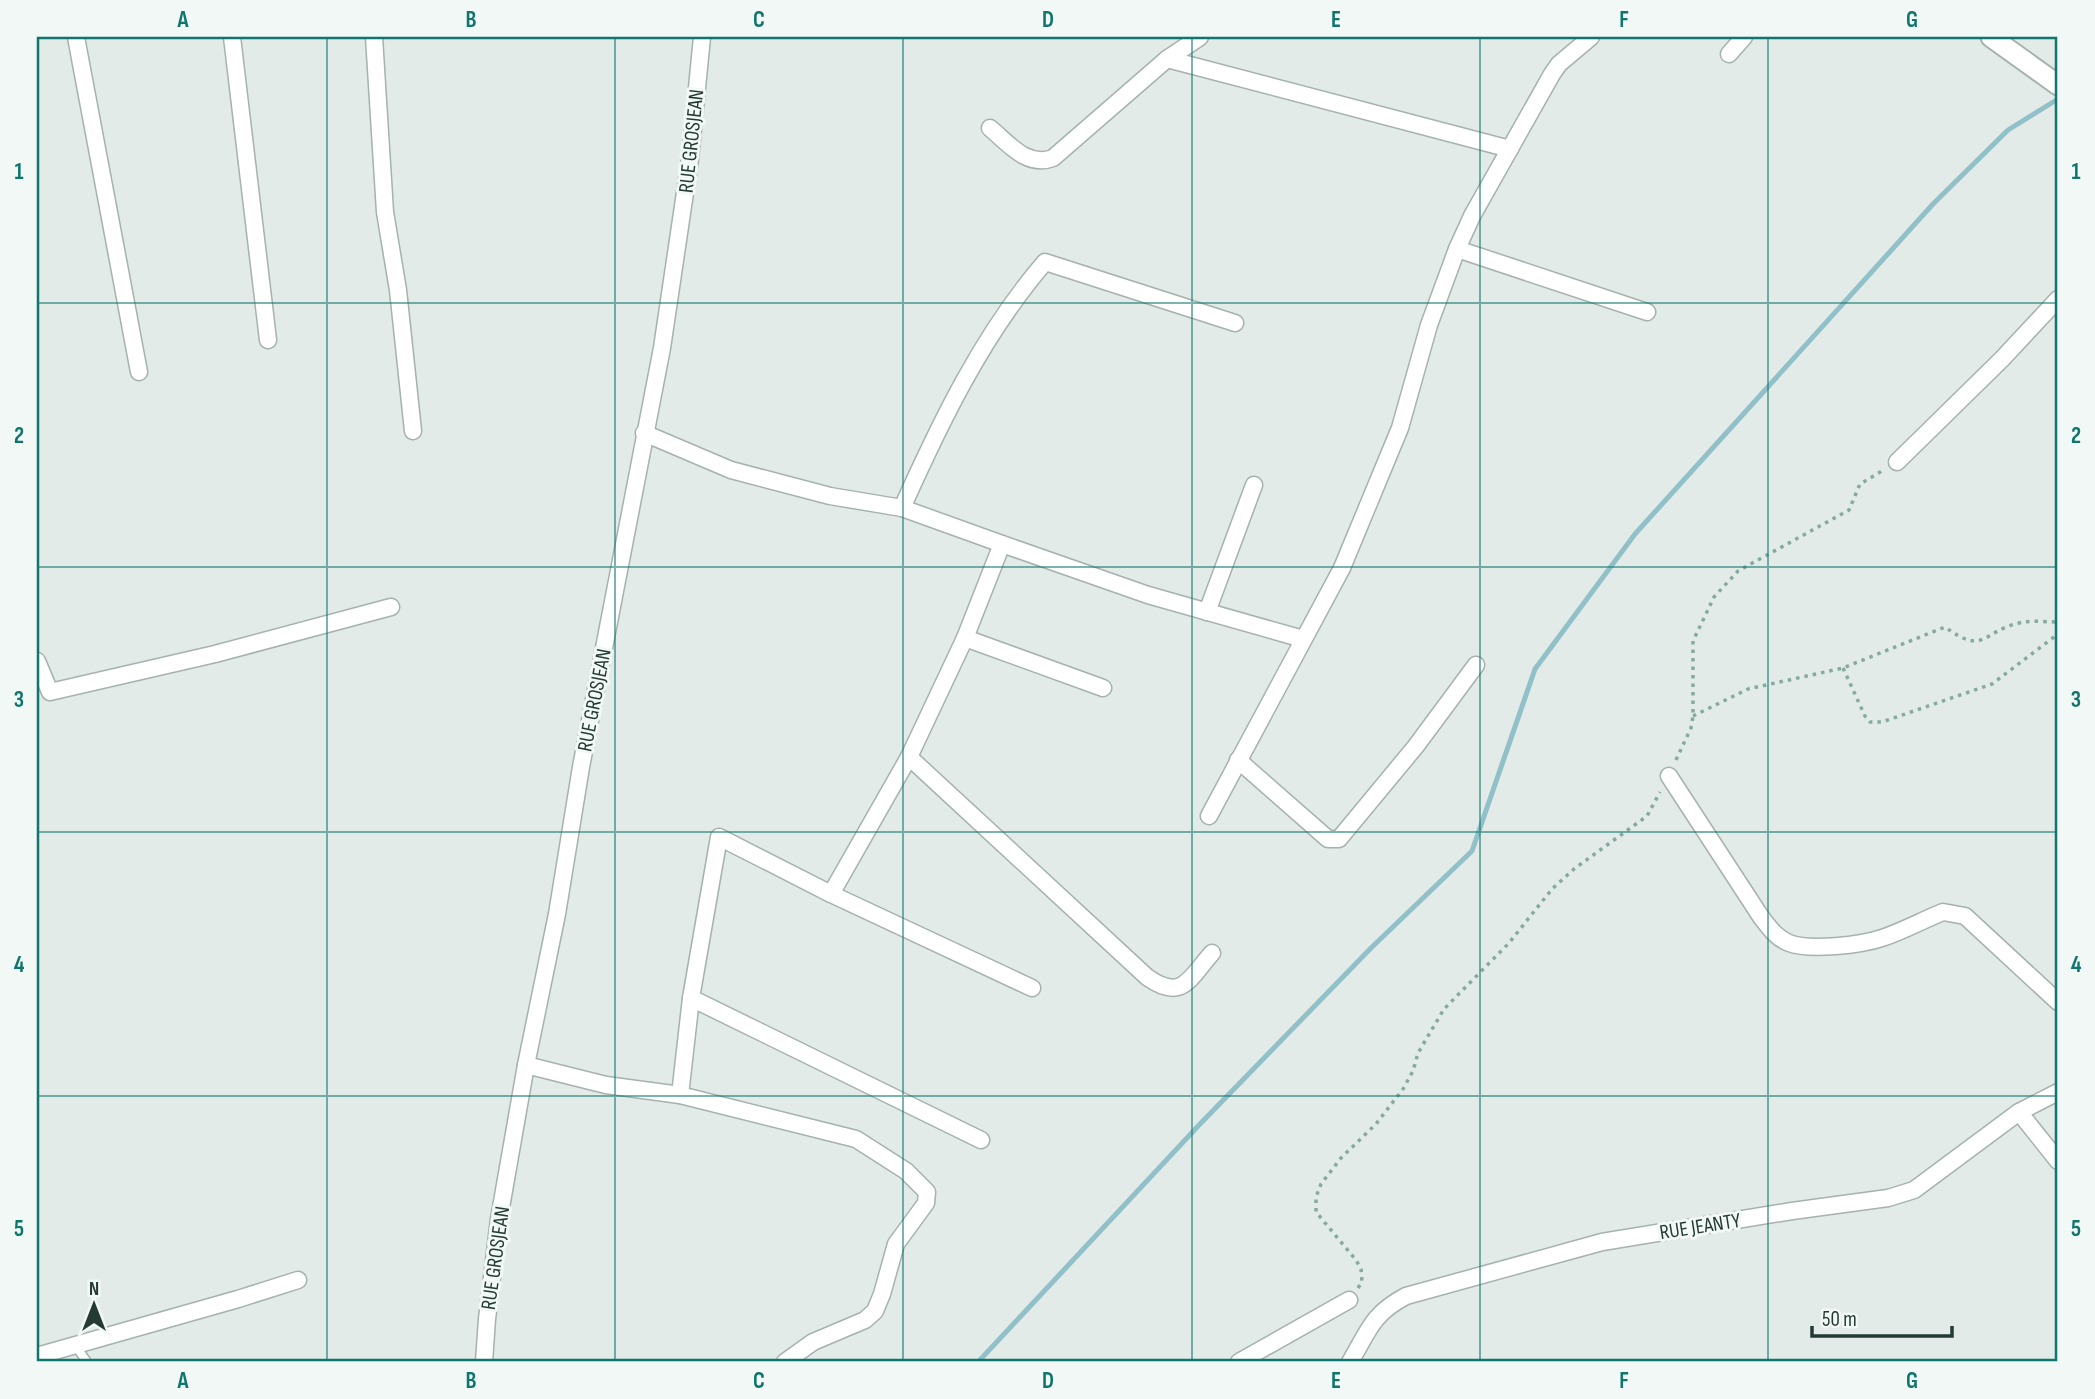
<svg xmlns="http://www.w3.org/2000/svg" width="2095" height="1399" viewBox="0 0 2095 1399" font-family="'Sofia Sans Condensed',sans-serif">
<style>
.lines{fill:none;stroke-linecap:round;stroke-linejoin:round}
.stream{stroke:#91c0c9;stroke-width:5}
.service-casing{stroke:#a5b2ae;stroke-width:11}
.minor-casing{stroke:#a5b2ae;stroke-width:19}
.tertiary-casing{stroke:#a5b2ae;stroke-width:23}
.path{stroke:#86aa9f;stroke-width:3.5;stroke-dasharray:3.5 5;stroke-linecap:butt}
.service{stroke:#fff;stroke-width:8}
.minor{stroke:#fff;stroke-width:16}
.tertiary{stroke:#fff;stroke-width:19}
.grid{fill:none;stroke:#0f766e;stroke-width:2;stroke-opacity:0.55}
.labels{text-anchor:middle;stroke-width:6;stroke-linejoin:round;paint-order:stroke}
.street-label{font-size:21px;fill:#243a34;stroke:#f2f8f5}
.neatline{fill:none;stroke:#0f766e;stroke-width:2.5}
.grid-label{font-size:23px;text-anchor:middle;font-weight:bold;fill:#0f766e}
</style>
<rect width="100%" height="100%" fill="#e2ebe7"/>
<g class="lines">
<polyline class="stream" points="978,1362 1200,1124 1371,948 1472,851 1535,669 1635,534 1933,204 2008,130 2058,99"/>
<defs>
<polyline id="service" points="75,1345 87,1362"/>
<g id="minor">
<polyline points="76,37 139,372"/>
<polyline points="232,37 268,340"/>
<polyline points="374,37 385,212 398,290 413,431"/>
<polyline points="1729,54 1744,37"/>
<polyline points="1167,59 1510,149"/>
<path d="M990,128C1008,143 1027,168 1053,158L1167,59L1200,37"/>
<polyline points="1457,249 1647,312"/>
<path d="M644,433L731,470L830,496L902,508C941,421 983,334 1045,262L1235,323"/>
<polyline points="1897,462 2002,359 2058,299"/>
<polyline points="1002,544 1148,595 1303,639"/>
<polyline points="1207,612 1254,485"/>
<polyline points="965,638 1103,688"/>
<polyline points="37,661 50,692 215,654 391,607"/>
<path d="M909,757L1147,977C1182,1002 1189,979 1212,953"/>
<polyline points="1238,760 1328,839 1339,839 1416,746 1476,665"/>
<path d="M1669,776L1761,917C1769,927 1776,938 1789,943C1810,951 1861,945 1882,938C1903,931 1923,920 1943,912L1965,916L2058,1002"/>
<polyline points="1209,816 1342,568 1400,428 1429,325 1457,249 1472,216 1552,74 1559,64 1591,37"/>
<polyline points="831,894 909,757 965,638 1002,544 902,508"/>
<polyline points="691,998 981,1140"/>
<polyline points="526,1065 606,1085 680,1095 691,998 719,837 831,894 1032,988"/>
<polyline points="680,1095 856,1139 906,1171 927,1192 926,1203 896,1244 882,1294 875,1311 865,1320 813,1342 785,1362"/>
<polyline points="2019,1112 2058,1161"/>
<polyline points="37,1356 238,1299 298,1280"/>
<polyline points="484,1362 487,1319 499,1219 526,1065 557,914 581,767 662,348 690,159 702,37"/>
<polyline points="1239,1362 1349,1300"/>
<path d="M1350,1362C1369,1330 1372,1314 1406,1296L1602,1242L1792,1211L1888,1198L1914,1190L2019,1112L2058,1092"/>
</g>
<polyline id="tertiary" points="1991,37 2058,85"/>
</defs>
<use href="#service" class="service-casing"/>
<use href="#minor" class="minor-casing"/>
<use href="#tertiary" class="tertiary-casing"/>
<g class="path">
<polyline points="1843,668 1865,716 1870,722 1882,722 1992,684 2058,634"/>
<path d="M1693,716L1748,689L1843,668L1945,627C1985,656 1981,632 2019,623C2031,620 2046,622 2058,622"/>
<polyline points="1676,760 1691,728 1693,716 1693,641 1714,597 1738,571 1849,510 1860,484 1882,471"/>
<polyline points="1358,1288 1362,1282 1361,1269 1356,1260 1316,1212 1316,1197 1321,1184 1341,1158 1376,1124 1403,1089 1413,1071 1418,1053 1444,1009 1509,943 1552,889 1574,869 1647,816 1660,792"/>
</g>
<use href="#service" class="service"/>
<use href="#minor" class="minor"/>
<use href="#tertiary" class="tertiary"/>
</g>
<path class="grid" d="M327,37V1362M615,37V1362M903,37V1362M1192,37V1362M1480,37V1362M1768,37V1362M37,303H2058M37,567H2058M37,832H2058M37,1096H2058"/>
<g class="labels">
<g class="street-label">
<text transform="translate(691 141) rotate(-84)" y="7">RUE GROSJEAN</text>
<text transform="translate(594 700) rotate(-79)" y="7">RUE GROSJEAN</text>
<text transform="translate(1700 1226) rotate(-9)" y="7">RUE JEANTY</text>
<text transform="translate(495 1258) rotate(-82)" y="7">RUE GROSJEAN</text>
</g>
</g>
<rect width="2095" height="1399" fill="none" stroke="#f2f8f5" stroke-width="77"/>
<g transform="translate(94 1305)" stroke="#f2f8f5" stroke-width="5" paint-order="stroke">
<path d="M0-5L12 26L0 18L-12 26Z" fill="#243a34"/>
<text y="-10" font-size="19" font-weight="bold" text-anchor="middle" fill="#243a34">N</text>
</g>
<path d="M1812 1326v10h140v-10" fill="none" stroke="#243a34" stroke-width="3.5"/>
<text x="1822" y="1326" font-size="21" fill="#243a34" stroke="#f2f8f5" stroke-width="5" paint-order="stroke">50 m</text>
<rect x="38" y="38" width="2018" height="1322" class="neatline"/>
<g class="grid-label">
<text x="183" y="27">A</text>
<text x="471" y="27">B</text>
<text x="759" y="27">C</text>
<text x="1048" y="27">D</text>
<text x="1336" y="27">E</text>
<text x="1624" y="27">F</text>
<text x="1912" y="27">G</text>
<text x="19" y="179">1</text>
<text x="2076" y="179">1</text>
<text x="19" y="443">2</text>
<text x="2076" y="443">2</text>
<text x="19" y="707">3</text>
<text x="2076" y="707">3</text>
<text x="19" y="972">4</text>
<text x="2076" y="972">4</text>
<text x="19" y="1236">5</text>
<text x="2076" y="1236">5</text>
<text x="183" y="1388">A</text>
<text x="471" y="1388">B</text>
<text x="759" y="1388">C</text>
<text x="1048" y="1388">D</text>
<text x="1336" y="1388">E</text>
<text x="1624" y="1388">F</text>
<text x="1912" y="1388">G</text>
</g>
</svg>
